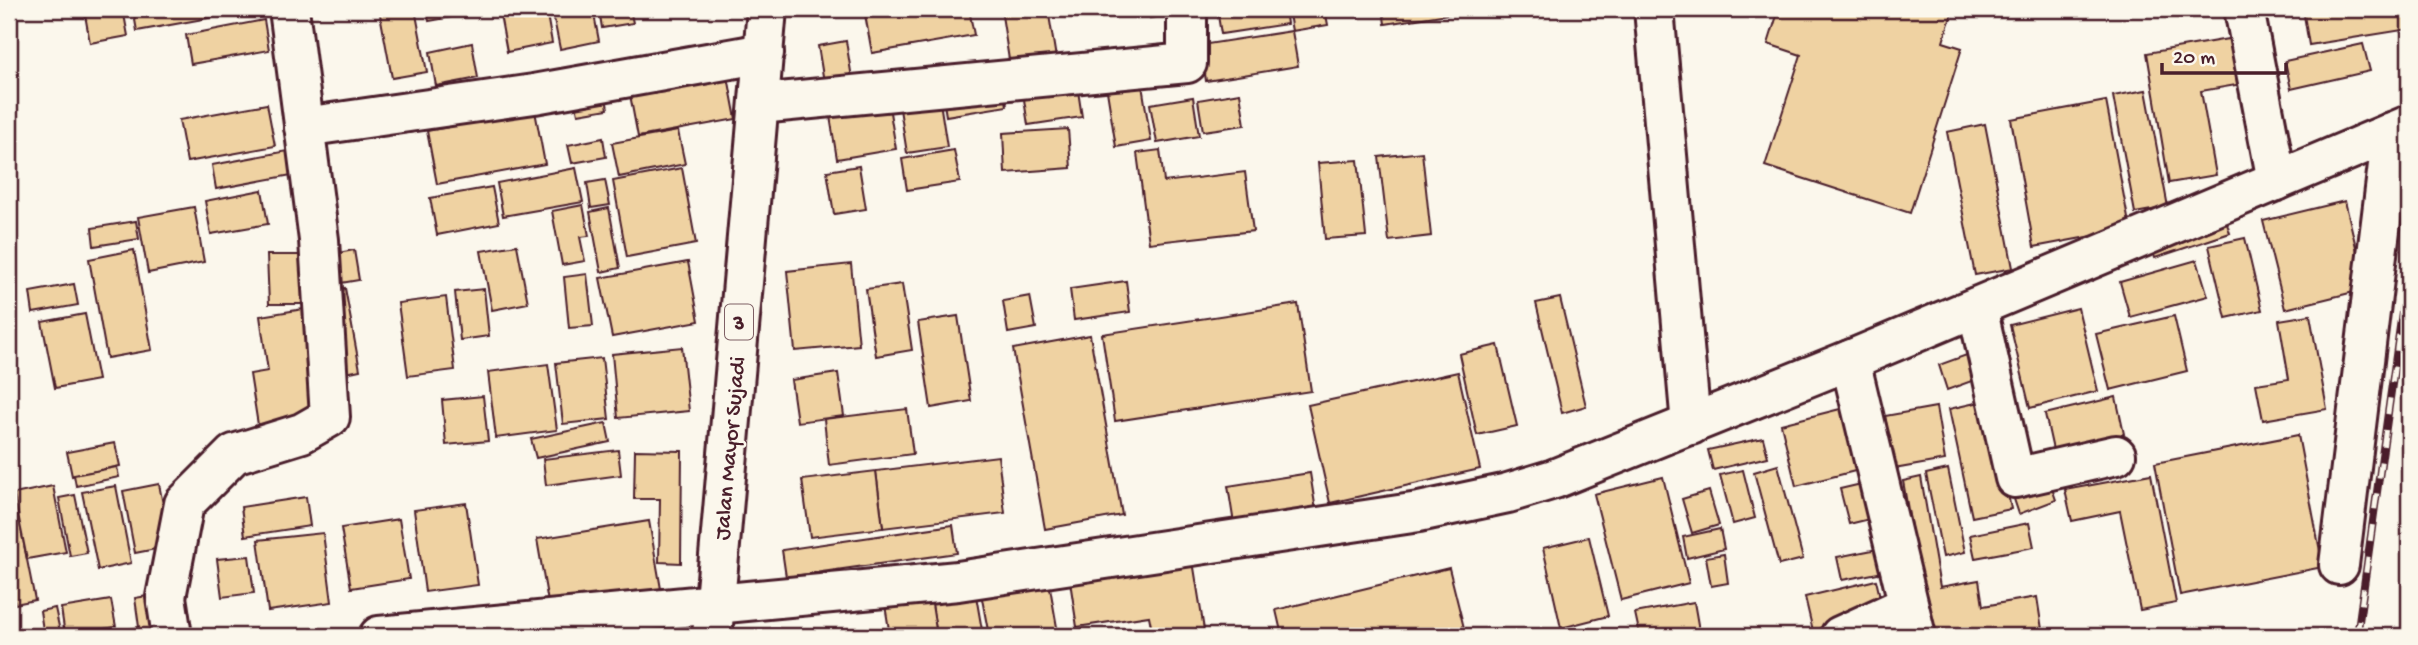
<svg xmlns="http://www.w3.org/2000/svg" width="2418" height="645" viewBox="0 0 2418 645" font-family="'Gochi Hand',sans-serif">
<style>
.building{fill:#efd2a2;stroke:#4a1f2b;stroke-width:2}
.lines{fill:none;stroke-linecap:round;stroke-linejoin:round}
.minor-casing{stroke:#4a1f2b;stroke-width:44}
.highway-casing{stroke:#4a1f2b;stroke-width:44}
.minor{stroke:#fbf7ec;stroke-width:38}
.highway{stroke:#fbf7ec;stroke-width:38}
.rail-casing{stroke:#4a1f2b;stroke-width:8}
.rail{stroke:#fbf7ec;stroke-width:5;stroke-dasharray:16;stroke-linecap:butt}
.labels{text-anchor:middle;stroke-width:5;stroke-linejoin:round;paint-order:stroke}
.shield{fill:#fbf7ec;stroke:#7f6065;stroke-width:2}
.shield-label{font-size:21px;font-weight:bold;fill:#4a1f2b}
.street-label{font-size:23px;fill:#4a1f2b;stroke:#fbf7ec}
</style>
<rect width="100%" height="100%" fill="#fbf7ec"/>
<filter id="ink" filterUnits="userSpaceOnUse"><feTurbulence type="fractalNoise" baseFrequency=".0143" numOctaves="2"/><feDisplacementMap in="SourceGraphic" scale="14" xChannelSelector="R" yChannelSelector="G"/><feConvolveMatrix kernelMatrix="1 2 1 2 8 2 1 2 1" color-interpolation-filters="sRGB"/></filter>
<g filter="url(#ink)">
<g class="building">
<polygon points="84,9 123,9 128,36 90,43"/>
<polygon points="133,9 235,9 236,13 137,31"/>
<polygon points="379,9 415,9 427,72 392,78"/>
<polygon points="426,9 462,9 463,15 429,21"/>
<polygon points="499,9 546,9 552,43 507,52"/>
<polygon points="552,9 593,9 599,41 560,49"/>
<polygon points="599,9 630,9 633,23 602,28"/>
<polygon points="864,9 969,9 974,35 872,53"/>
<polygon points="1001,9 1048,9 1056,58 1010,66"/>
<polygon points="1148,9 1181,9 1182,13 1150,18"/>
<polygon points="1217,9 1285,9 1287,24 1221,34"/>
<polygon points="1288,9 1325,9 1328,25 1292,31"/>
<polygon points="1383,9 1479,9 1385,24"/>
<polygon points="1779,9 1953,10 1943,42 1962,48 1910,213 1765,166 1801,55 1768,44"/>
<polygon points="2303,9 2409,9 2409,29 2309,45"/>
<polygon points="264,20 269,50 191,64 186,35"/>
<polygon points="1292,31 1298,66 1206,81 1201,45"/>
<polygon points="2234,38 2242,84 2201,91 2216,175 2169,183 2147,53"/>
<polygon points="846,41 852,78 824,82 818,46"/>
<polygon points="472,43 478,78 436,86 430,52"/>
<polygon points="2363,44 2370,71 2291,89 2285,61"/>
<polygon points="726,66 736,119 638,137 628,84"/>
<polygon points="1003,81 1007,106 946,116 942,91"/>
<polygon points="1077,84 1082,117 1028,125 1023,93"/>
<polygon points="604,85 608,109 578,114 573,90"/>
<polygon points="1142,85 1151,141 1116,147 1107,91"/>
<polygon points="2146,90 2168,207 2135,213 2113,96"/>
<polygon points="1240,93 1245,125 1203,131 1198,100"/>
<polygon points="1193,97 1199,136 1157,143 1150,104"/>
<polygon points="888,100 896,149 837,159 829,110"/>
<polygon points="2106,101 2130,229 2034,247 2011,119"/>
<polygon points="940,102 947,147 907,153 900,109"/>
<polygon points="267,104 275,146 187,162 179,120"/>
<polygon points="535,111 545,164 437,184 427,131"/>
<polygon points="1985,124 2013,268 1975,275 1947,132"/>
<polygon points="1068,129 1071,168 1005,173 1003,133"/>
<polygon points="678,131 685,164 619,177 612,143"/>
<polygon points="603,138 606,157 572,163 568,145"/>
<polygon points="293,150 297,174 216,189 212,165"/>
<polygon points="954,150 960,182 907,190 902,159"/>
<polygon points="1160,150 1164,182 1245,172 1253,231 1149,243 1137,153"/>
<polygon points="1422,152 1431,236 1389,241 1379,157"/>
<polygon points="1358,160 1366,236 1325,239 1318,163"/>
<polygon points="859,166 866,209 834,214 827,171"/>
<polygon points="576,168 583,202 503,216 497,183"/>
<polygon points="682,168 696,244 627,257 613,181"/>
<polygon points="605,180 610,205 591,208 587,183"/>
<polygon points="492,187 499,223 437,235 430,198"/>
<polygon points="262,190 268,224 211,234 205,201"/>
<polygon points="2345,201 2366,289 2285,309 2263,221"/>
<polygon points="583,205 589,236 580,237 585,261 562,265 552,211"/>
<polygon points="194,207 204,262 148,273 138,217"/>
<polygon points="609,208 620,268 601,272 590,212"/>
<polygon points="2224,215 2230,233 2155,258 2149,240"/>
<polygon points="136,221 139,239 94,246 92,228"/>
<polygon points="2245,238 2262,310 2226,318 2209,246"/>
<polygon points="517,245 528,303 492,310 481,251"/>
<polygon points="134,250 152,350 107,358 89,259"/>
<polygon points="354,250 359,280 329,285 323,256"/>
<polygon points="267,255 317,255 317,304 269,304"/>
<polygon points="2197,260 2208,296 2130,317 2120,282"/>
<polygon points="688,262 699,321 612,337 600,278"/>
<polygon points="851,264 859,345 795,351 787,271"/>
<polygon points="587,274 593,326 569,328 564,277"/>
<polygon points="1126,281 1130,312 1074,320 1070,289"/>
<polygon points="74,284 78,305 33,313 30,292"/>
<polygon points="902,284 912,350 876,356 866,289"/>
<polygon points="345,288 360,370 341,374 326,292"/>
<polygon points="484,289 489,336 460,340 455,292"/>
<polygon points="1030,296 1036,328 1008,333 1003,301"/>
<polygon points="446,297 455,370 408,376 398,303"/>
<polygon points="1560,298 1586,406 1562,413 1536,303"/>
<polygon points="1298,304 1311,391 1115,421 1102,334"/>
<polygon points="310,308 326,415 258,425 250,374 268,371 260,316"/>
<polygon points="2078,308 2098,391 2030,408 2010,325"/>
<polygon points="85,314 98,380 55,388 42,322"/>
<polygon points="2310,315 2327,409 2263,420 2256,384 2289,379 2279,320"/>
<polygon points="958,316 971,401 931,408 918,322"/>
<polygon points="2174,316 2187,371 2110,390 2096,334"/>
<polygon points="1090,335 1122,515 1045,529 1013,349"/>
<polygon points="1498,345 1517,426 1477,435 1459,354"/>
<polygon points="682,347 689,411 618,418 612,354"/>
<polygon points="1983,349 1991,374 1947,390 1939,365"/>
<polygon points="602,358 609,419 563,424 556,363"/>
<polygon points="548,364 557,430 496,438 488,372"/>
<polygon points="1458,372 1480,469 1330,503 1308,405"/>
<polygon points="838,373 844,416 797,422 791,380"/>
<polygon points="483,396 488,441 446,445 442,400"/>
<polygon points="2116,397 2124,434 2053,450 2045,414"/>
<polygon points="1989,400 2011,509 1972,517 1949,409"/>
<polygon points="1848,407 1863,469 1796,486 1781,424"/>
<polygon points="1936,407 1945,460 1894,469 1885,416"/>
<polygon points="907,409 913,454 829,465 824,419"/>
<polygon points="606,423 610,442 536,458 531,439"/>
<polygon points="2298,435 2323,567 2180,595 2155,463"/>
<polygon points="1763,438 1768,457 1713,470 1708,450"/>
<polygon points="115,443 120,466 72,476 67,452"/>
<polygon points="618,450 621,475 546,485 543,459"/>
<polygon points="635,450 682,451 681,563 659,562 660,499 634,499"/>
<polygon points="998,456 1005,513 883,528 876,471"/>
<polygon points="1778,465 1803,559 1779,565 1754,472"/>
<polygon points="117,467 119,477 76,486 74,475"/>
<polygon points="1948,469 1965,552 1943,557 1926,474"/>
<polygon points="1743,470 1755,518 1733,524 1720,475"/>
<polygon points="876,471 883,528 810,537 802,480"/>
<polygon points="1310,473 1317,517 1235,530 1228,486"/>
<polygon points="2151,474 2176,603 2140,610 2120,511 2072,521 2065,490"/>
<polygon points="1663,477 1689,583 1621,600 1594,494"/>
<polygon points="1921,477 1940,587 1979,580 1983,606 2037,597 2043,636 1930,636 1903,481"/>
<polygon points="2048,477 2056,500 2019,514 2011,490"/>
<polygon points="9,479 11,479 35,600 15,604 9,571"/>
<polygon points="1870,482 1878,517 1849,524 1840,489"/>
<polygon points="159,484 171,546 135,553 123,491"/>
<polygon points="53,486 66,552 27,559 14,494"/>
<polygon points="116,486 131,563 98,570 82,492"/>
<polygon points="1709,491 1719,525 1692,533 1682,499"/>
<polygon points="75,495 87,553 70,556 59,498"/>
<polygon points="306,497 310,526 245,536 241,507"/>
<polygon points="466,503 478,585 425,592 414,510"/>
<polygon points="399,519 409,579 351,588 341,528"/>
<polygon points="649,521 661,589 549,608 537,539"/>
<polygon points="2029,523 2034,547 1975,558 1970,535"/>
<polygon points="953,525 957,553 786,577 782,550"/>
<polygon points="1720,529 1724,549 1687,558 1683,537"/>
<polygon points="323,533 332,602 268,611 258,540"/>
<polygon points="1589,537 1608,616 1561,628 1543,548"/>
<polygon points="1883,548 1888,571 1842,580 1837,557"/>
<polygon points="1724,554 1728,583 1711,586 1706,557"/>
<polygon points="1192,555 1205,636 1153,636 1149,616 1077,627 1069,575"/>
<polygon points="249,556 254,593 222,597 217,559"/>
<polygon points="1449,568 1466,636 1282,636 1276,610"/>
<polygon points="1048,576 1058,633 1036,636 989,636 980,588"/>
<polygon points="1876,580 1884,614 1813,631 1805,597"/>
<polygon points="975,590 983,636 937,636 931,598"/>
<polygon points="159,594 166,636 120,636 119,631 139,627 135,598"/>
<polygon points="931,598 937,636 890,636 885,605"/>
<polygon points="111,600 116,627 65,635 61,608"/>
<polygon points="1694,602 1700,636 1640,636 1635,613"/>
<polygon points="55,608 61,636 44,636 40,611"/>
<polygon points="633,628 635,636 577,636"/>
<polygon points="1086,631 1087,636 1059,636"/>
</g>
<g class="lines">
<defs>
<g id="minor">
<polyline points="1654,9 1691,425"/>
<polyline points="2244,9 2277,181"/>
<polyline points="759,104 1187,63 1187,9"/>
<polyline points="304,127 534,94 764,53"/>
<polyline points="1977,307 2015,478 2116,455"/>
<polyline points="1850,360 1916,636"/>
<polyline points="2339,565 2392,132"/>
<polyline points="172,636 166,597 184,504 234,454 302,433 330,417 319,240 289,9"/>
<polyline points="379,636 958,581 1419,512 1508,493 1554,479 1850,360 2409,125"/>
<polyline points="1840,636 1908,605"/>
</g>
<polyline id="highway" points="712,636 767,9"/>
</defs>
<use href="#minor" class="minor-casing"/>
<use href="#highway" class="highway-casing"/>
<use href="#minor" class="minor"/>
<use href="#highway" class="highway"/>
<defs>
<polyline id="rail" points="2357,636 2409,262"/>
</defs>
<use href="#rail" class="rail-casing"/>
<use href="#rail" class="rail"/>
</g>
</g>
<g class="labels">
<rect class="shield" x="725" y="304.5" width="28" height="35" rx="5"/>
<g class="shield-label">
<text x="739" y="329">3</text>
</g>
<g class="street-label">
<text transform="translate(728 448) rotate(-85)" y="8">Jalan Mayor Sujadi</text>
</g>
</g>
<rect width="2418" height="645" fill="none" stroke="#fbf7ec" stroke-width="35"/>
<rect x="18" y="18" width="2383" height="610" fill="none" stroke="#4a1f2b" stroke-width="2.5" filter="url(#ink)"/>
<path d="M2162 63v10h124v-10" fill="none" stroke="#4a1f2b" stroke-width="3.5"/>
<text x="2173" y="63" font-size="21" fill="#4a1f2b" stroke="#fbf7ec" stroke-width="5" paint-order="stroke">20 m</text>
</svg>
